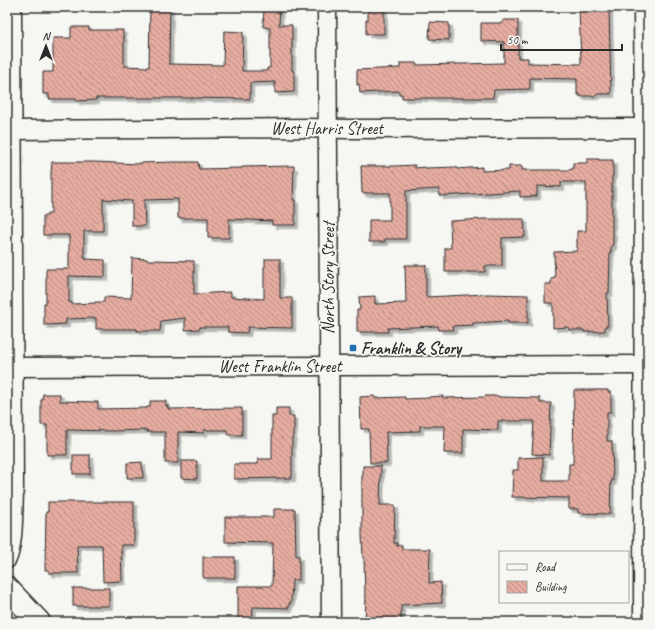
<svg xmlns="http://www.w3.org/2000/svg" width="655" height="629" viewBox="0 0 655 629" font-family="Caveat,sans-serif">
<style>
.building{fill:url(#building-back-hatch);stroke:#2b2b2b;filter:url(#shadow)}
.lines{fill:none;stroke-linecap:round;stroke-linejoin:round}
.street-casing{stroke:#2b2b2b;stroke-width:21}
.secondary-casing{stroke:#2b2b2b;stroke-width:25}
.street{stroke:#f6f6f2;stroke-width:18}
.secondary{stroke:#f6f6f2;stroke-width:22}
.poi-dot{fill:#1f6fb2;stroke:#f6f6f2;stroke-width:1.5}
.labels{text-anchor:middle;stroke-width:3.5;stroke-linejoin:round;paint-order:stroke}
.street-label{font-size:17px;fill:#2b2b2b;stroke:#f6f6f2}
.poi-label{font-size:17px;font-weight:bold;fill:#2b2b2b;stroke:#f6f6f2;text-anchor:start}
</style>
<defs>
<pattern id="building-back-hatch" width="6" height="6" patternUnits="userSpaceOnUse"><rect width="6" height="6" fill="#e5aca0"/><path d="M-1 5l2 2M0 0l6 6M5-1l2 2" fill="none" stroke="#ba8c83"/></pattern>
<filter id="shadow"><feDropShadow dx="3.5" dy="3.5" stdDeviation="0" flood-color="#0004"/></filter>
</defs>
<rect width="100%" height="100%" fill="#f6f6f2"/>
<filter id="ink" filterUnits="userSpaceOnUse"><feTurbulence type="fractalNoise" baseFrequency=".025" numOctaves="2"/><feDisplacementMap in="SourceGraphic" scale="8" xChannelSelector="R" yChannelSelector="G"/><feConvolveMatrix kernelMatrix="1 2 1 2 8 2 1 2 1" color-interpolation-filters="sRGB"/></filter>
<g filter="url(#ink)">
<g class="building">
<polygon points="150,7 170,7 169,64 223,65 224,31 243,32 242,71 267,71 267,68 270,68 270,28 263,27 264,7 280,7 279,25 292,25 292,71 294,71 294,92 275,93 275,82 250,83 250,99 191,98 96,98 96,100 76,101 76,99 49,99 49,94 43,94 43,72 53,72 53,38 71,38 71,27 89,27 89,30 123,30 123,37 124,37 124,66 149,67"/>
<polygon points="368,7 384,7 384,34 366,34 366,20 368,20"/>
<polygon points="579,7 609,7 611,94 598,94 596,96 579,96 579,94 577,94 577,79 530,78 530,89 494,90 493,98 402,98 402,94 399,94 399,91 360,93 359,84 357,85 357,70 400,68 400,63 416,63 416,65 504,63 504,42 481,41 481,23 503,23 503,20 518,20 518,58 528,58 528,63 581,64"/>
<polygon points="430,22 449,23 449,40 429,39"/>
<polygon points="587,159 599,159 599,160 613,160 613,176 612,176 612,232 613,232 613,246 611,246 611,252 610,252 609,293 607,293 608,326 605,326 605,331 584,332 584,330 569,330 569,327 553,328 553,303 545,303 545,284 551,284 551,279 555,278 554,252 577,251 577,231 586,231 586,182 561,182 561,187 537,186 537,196 520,197 520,191 440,196 439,189 406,191 406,239 385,239 385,242 369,242 369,220 390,220 390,193 362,193 361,166 395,166 415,165 415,168 425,167 425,168 457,167 457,169 482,167 482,171 509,170 509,166 522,166 522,170 570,170 570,169 573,169 573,163 587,163"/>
<polygon points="52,162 95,162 139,164 139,163 174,162 198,162 199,169 242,168 242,167 294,166 293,200 295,200 295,225 272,225 272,221 229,219 229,238 208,238 208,218 178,218 178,199 144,200 145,226 132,226 132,201 103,199 103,231 84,231 84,256 85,256 85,259 105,260 105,277 69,276 69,302 71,302 72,304 95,303 95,302 104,302 104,297 131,298 132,258 147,259 147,260 152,260 194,261 194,294 231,292 231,297 264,299 264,267 265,267 265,259 280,259 280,298 292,298 292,328 248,327 247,333 228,332 228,327 200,327 200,329 185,330 185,318 161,321 160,331 137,331 137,329 96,329 96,318 66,319 66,324 44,325 44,303 46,303 46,269 69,269 69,235 43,235 43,216 47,216 47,214 51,214 51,173"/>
<polygon points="484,219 524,219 525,237 502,238 502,266 485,266 485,272 445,272 445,248 451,248 450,221"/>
<polygon points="405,265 426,265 426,297 486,294 528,295 528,323 508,323 508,321 473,323 473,325 453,326 454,330 439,330 438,326 388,328 388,332 357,332 357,310 360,310 359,297 375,296 375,304 406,303"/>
<polygon points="574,390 608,390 608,392 611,392 611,412 607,412 607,441 612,441 613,481 611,481 610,514 578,513 578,509 569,509 569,498 512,497 513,470 518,470 518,458 543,457 543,481 569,481 569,464 573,464"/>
<polygon points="43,394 60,394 60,401 98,402 98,409 147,408 147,407 150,407 150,401 166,401 166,406 168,406 168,409 242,408 242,435 228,435 227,430 204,430 204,433 178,432 178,463 165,463 165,432 147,432 147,430 112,431 67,430 67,455 47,455 47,425 41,425 41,400 42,400"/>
<polygon points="374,396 375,398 405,397 405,399 429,398 429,397 443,396 443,398 485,397 485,396 499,396 499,397 540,398 540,403 551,403 549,455 532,454 534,421 498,421 498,430 463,429 463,453 444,453 445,426 420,426 420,431 386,432 387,463 370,463 369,429 361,429 360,397"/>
<polygon points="276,408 289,408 289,416 294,416 294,430 293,430 293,438 292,438 292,478 234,479 234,464 258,464 258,459 272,459 272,416 276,416"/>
<rect x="73" y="455" width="17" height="19"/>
<polygon points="181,461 197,461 197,479 181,478"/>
<polygon points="142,462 143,478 127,478 127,463"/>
<polygon points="363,466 381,466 380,505 395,505 394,543 397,543 397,546 402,545 402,549 430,549 429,583 441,582 442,603 401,605 401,622 365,622 366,596 365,596 364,558 363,558 362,535 362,476 363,476"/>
<polygon points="48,502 134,502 134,545 121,545 122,581 103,582 102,545 77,545 78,573 49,573 49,570 45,570 46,512 48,512"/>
<polygon points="274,509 295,509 296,556 299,556 299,580 292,580 291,603 289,603 289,608 253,607 252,622 238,622 238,586 272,586 273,543 225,542 225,517 274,517"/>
<rect x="203" y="557" width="32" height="21"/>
<rect x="73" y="588" width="36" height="18"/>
</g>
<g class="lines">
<defs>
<g id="street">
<polyline points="327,7 331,622"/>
<polyline points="7,130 308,128 347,129 648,128"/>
<polyline points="7,367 648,365"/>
<path d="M7,559C14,544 13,510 14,493L12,7"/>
<polyline points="643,622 644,128 643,7"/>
</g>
<polyline id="secondary" points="7,588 39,622"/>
</defs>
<use href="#street" class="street-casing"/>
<use href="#secondary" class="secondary-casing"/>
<use href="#street" class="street"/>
<use href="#secondary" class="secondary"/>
</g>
</g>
<rect class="poi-dot" x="349" y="344" width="8" height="8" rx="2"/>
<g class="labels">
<g class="street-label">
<text x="327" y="134">West Harris Street</text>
<text transform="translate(328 278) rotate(-90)" y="6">North Story Street</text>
<text x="280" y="372">West Franklin Street</text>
</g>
<g class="poi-label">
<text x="361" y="354">Franklin &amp; Story</text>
</g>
</g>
<rect width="655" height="629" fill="none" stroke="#f6f6f2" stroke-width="24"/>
<rect x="12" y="12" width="631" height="605" fill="none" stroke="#2b2b2b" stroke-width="1.5" filter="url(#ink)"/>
<rect x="499" y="551" width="130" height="52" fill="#f6f6f2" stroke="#a5a5a2"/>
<rect x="507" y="564" width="20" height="6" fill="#f6f6f2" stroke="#a5a5a2"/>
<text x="535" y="571" font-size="12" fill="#2b2b2b">Road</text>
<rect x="507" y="581" width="20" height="12" fill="url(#building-back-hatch)" stroke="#a5a5a2"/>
<text x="535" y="591" font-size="12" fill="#2b2b2b">Building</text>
<g transform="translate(46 46)" stroke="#f6f6f2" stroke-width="3" paint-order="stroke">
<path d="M0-3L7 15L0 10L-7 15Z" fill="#2b2b2b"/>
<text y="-6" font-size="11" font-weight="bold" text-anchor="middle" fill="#2b2b2b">N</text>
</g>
<path d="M501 44v6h121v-6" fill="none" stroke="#2b2b2b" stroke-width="2"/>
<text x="507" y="44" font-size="12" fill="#2b2b2b" stroke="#f6f6f2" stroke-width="3" paint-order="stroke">50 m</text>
</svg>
